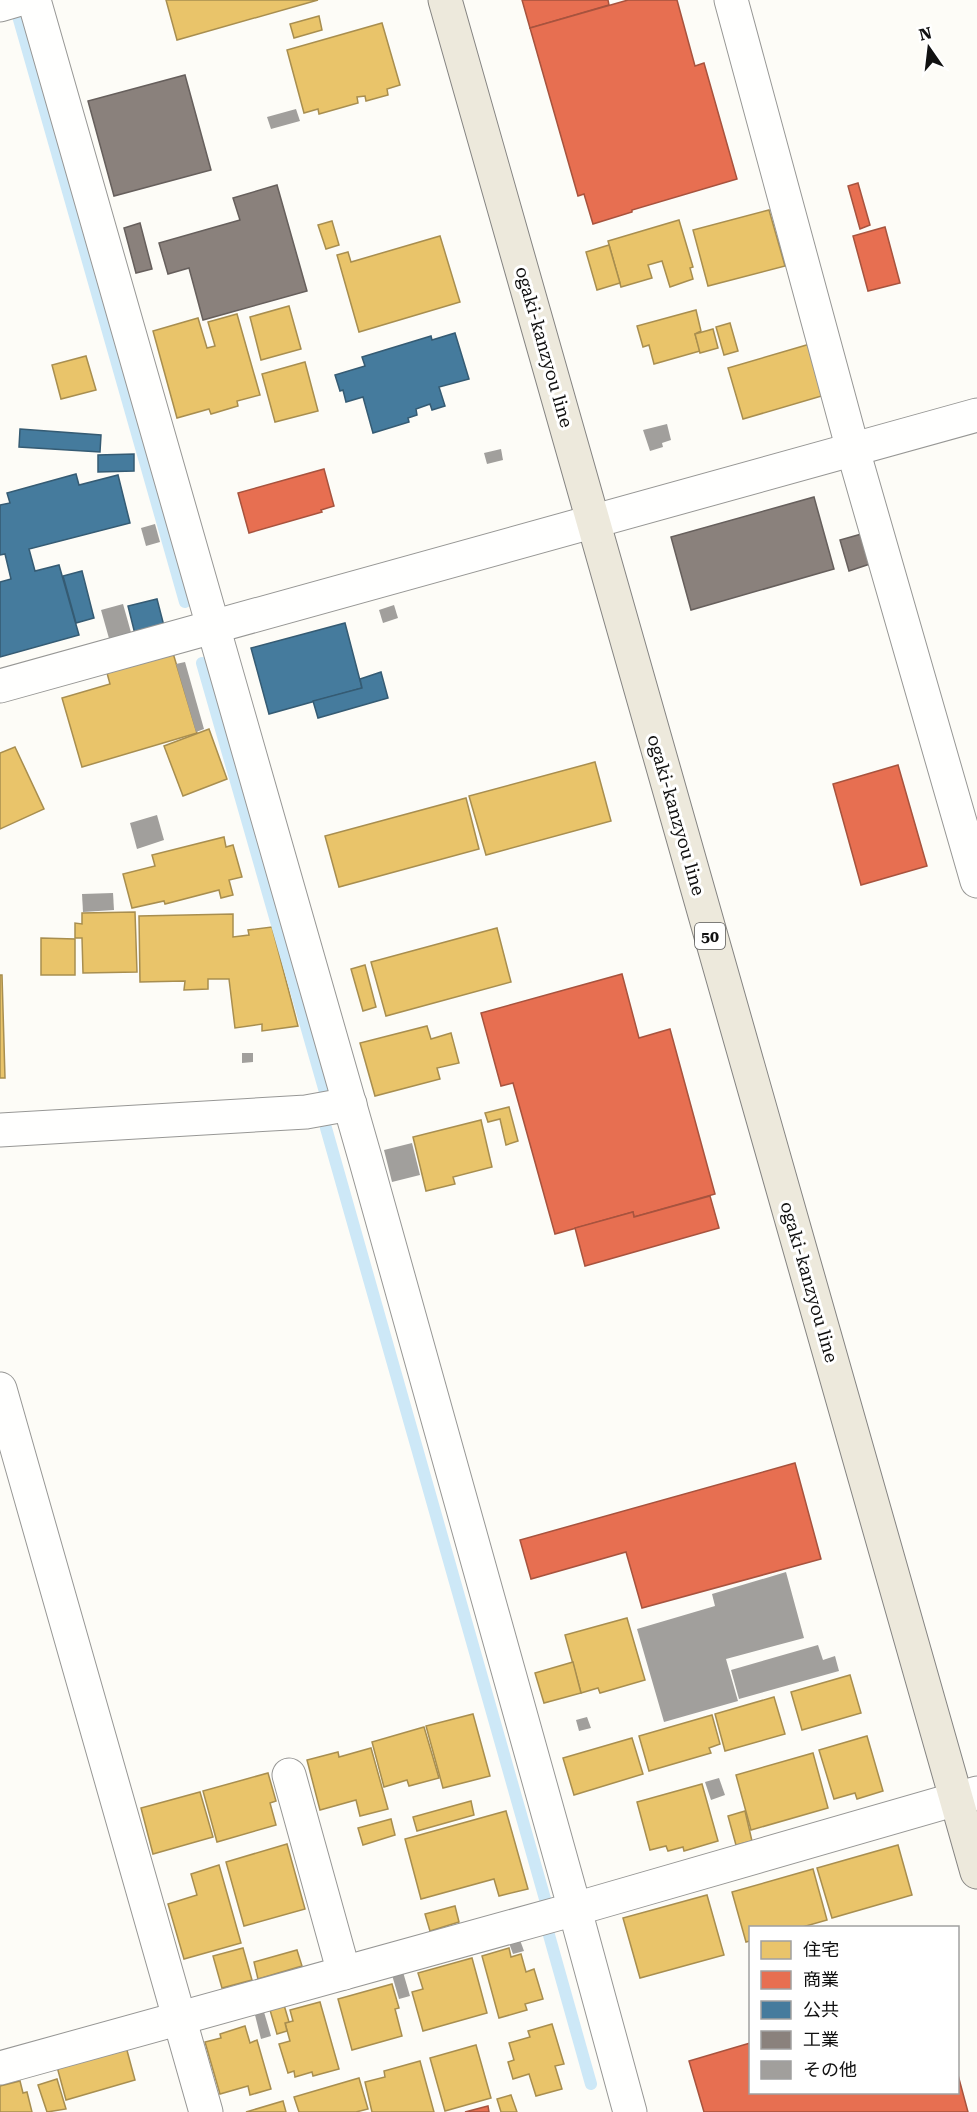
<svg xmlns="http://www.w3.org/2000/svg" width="977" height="2112" viewBox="0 0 977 2112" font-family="'Roboto Serif','Noto Sans JP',serif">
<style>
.homes{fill:#e9c46a;stroke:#a88e4f;stroke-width:1.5}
.shops{fill:#e76f51;stroke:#a7533e;stroke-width:1.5}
.public{fill:#457b9d;stroke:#355b73;stroke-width:1.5}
.industry{fill:#8a817c;stroke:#665f5c;stroke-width:1.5}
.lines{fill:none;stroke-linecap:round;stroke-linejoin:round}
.stream{stroke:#cde8f7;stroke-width:12}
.building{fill:#a19f9c}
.street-casing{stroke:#979795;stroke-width:35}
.primary-casing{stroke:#858482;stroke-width:35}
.street{stroke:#fffffe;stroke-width:33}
.primary{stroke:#ede9dc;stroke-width:33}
.labels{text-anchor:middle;stroke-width:6;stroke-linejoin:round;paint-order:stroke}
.shield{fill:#fff;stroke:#585858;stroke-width:1.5}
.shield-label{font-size:16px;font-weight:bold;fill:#111}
.street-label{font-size:18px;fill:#111;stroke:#fff}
</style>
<rect width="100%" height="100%" fill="#fdfcf7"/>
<g class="homes">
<polygon points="166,0 318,0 177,40"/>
<polygon points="319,16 322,30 294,38 290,24"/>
<polygon points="382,23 400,85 387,89 388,95 366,101 365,96 357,97 358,103 319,114 318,109 304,113 287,50"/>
<polygon points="769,210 785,266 708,286 693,230"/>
<polygon points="679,220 693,267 690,268 693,279 670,287 662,261 648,265 652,278 621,287 608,241"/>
<polygon points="332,221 339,245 326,249 318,225"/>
<polygon points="440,236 460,302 359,332 337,255 348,252 351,262"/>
<polygon points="609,245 620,283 597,290 586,252"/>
<polygon points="289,306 301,349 261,360 250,317"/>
<polygon points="696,310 701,331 695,334 700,351 654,364 649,345 643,347 637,326"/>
<polygon points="237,314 260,395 237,401 238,406 211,414 209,409 177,418 153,331 198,318 207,348 215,346 208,322"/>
<polygon points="730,323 738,351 724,355 716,327"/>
<polygon points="713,329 718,348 700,353 695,334"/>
<polygon points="810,344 825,395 743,419 728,368"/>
<polygon points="86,356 96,390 61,399 52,365"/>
<polygon points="305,362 318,411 275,422 262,374"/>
<polygon points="173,653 197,733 82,767 62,698 110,684 107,673"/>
<polygon points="209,729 227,779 183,796 164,746"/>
<polygon points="15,747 44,809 0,829 0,753"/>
<polygon points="595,762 611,821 486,855 469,796"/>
<polygon points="466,798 479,849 339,887 325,836"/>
<polygon points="224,837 226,847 233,845 242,877 229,880 233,895 221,898 219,890 165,904 164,901 132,908 123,874 155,866 152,855"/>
<polygon points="135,912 137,972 83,973 82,938 75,938 75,923 82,924 82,913"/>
<polygon points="233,914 233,937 249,935 248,930 272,927 298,1026 262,1031 262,1024 235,1028 229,979 208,979 208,989 184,990 185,981 140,982 139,916"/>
<polygon points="497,928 511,982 386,1016 371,962"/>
<polygon points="41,938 75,939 75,975 41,975"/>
<polygon points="365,965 376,1007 363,1011 351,969"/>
<polygon points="0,975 2,975 5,1078 0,1078"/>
<polygon points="427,1026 431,1039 451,1033 459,1063 437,1068 440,1079 375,1096 360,1043"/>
<polygon points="509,1107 518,1141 506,1145 500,1119 488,1122 485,1113"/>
<polygon points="481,1120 492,1167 453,1177 455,1184 426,1191 413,1137"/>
<polygon points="627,1618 645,1680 600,1693 598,1688 581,1693 565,1635"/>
<polygon points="573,1662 581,1693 544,1703 535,1673"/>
<polygon points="850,1675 861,1713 802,1730 791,1692"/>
<polygon points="774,1697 785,1734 725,1751 715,1714"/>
<polygon points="473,1714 490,1776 443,1788 426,1726"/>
<polygon points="712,1715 720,1744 709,1748 711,1753 649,1771 639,1736"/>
<polygon points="424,1727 439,1778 409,1786 407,1780 384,1787 372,1742"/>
<polygon points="867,1736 883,1791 857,1799 855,1793 834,1799 819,1750"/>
<polygon points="632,1738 643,1774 574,1795 563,1758"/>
<polygon points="371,1748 388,1809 360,1816 356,1800 320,1810 307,1760 338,1752 339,1757"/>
<polygon points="813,1753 828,1808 751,1830 736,1775"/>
<polygon points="268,1773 276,1801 270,1803 276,1825 217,1842 203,1791"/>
<polygon points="702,1784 718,1841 684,1851 683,1847 668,1851 666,1846 650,1850 637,1802"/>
<polygon points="200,1792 213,1837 153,1854 141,1808"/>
<polygon points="471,1801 474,1815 417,1831 413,1817"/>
<polygon points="506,1811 528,1889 499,1896 494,1879 421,1899 405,1839"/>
<polygon points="745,1811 752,1841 736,1845 728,1816"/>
<polygon points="391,1819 395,1835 363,1845 358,1828"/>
<polygon points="287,1844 305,1909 244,1926 226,1862"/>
<polygon points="898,1845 912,1895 832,1918 817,1868"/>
<polygon points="219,1865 241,1943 184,1959 168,1904 197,1895 191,1874"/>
<polygon points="813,1869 827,1920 799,1928 750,1928 750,1941 746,1942 732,1892"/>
<polygon points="707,1895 724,1955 640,1978 623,1918"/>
<polygon points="455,1906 459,1922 430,1931 425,1914"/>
<polygon points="243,1948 252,1980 222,1988 213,1956"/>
<polygon points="509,1948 511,1957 521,1954 526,1972 534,1969 543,1999 525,2004 527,2010 499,2018 482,1956"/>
<polygon points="297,1950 302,1966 258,1979 254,1962"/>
<polygon points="472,1958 487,2013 423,2031 412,1992 423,1989 418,1973"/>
<polygon points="392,1984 399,2008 395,2009 402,2036 352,2050 338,1999"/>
<polygon points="320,2002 339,2069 313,2076 312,2072 295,2077 294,2071 288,2073 279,2044 290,2041 285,2023 293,2021 290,2010"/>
<polygon points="284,2005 289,2022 285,2023 287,2031 277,2034 270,2010"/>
<polygon points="552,2024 564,2064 555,2066 562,2089 536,2096 529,2074 513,2079 508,2062 514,2060 509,2043 530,2037 528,2031"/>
<polygon points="245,2026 250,2043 257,2040 271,2089 250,2095 248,2086 220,2094 205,2042 221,2038 220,2034"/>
<polygon points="125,2043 135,2080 66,2100 56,2063"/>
<polygon points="476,2045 491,2098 445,2111 430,2058"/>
<polygon points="420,2061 434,2112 372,2112 365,2082 385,2077 384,2071"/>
<polygon points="359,2078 368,2109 356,2112 299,2112 294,2097"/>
<polygon points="57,2079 66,2109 47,2112 38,2085"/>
<polygon points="20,2081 23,2093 27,2092 32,2112 0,2112 0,2086"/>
<polygon points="511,2095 517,2112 501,2112 497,2099"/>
<polygon points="283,2101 286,2112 246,2112"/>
</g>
<g class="shops">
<polygon points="522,0 608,0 609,5 530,28"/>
<polygon points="628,0 677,0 695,66 704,63 737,179 632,210 632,212 593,224 584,194 578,196 530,28"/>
<polygon points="858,183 870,225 860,229 848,186"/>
<polygon points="885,227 900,283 868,291 853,236"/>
<polygon points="324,469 334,506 321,510 322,512 249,533 238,493"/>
<polygon points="898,765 927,866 861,885 833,784"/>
<polygon points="622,974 639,1038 670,1029 715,1194 634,1217 633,1212 555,1234 513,1083 501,1086 481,1013"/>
<polygon points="710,1196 719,1228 585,1266 575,1228 633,1212 634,1217"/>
<polygon points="795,1463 821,1559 642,1608 626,1552 531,1579 520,1540"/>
<polygon points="750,2043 750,2092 958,2092 958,2075 968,2112 704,2112 689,2061"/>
<polygon points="488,2106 489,2112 465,2112"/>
</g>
<g class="public">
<polygon points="455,333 469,379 439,387 445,406 432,410 430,404 416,409 417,415 408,418 409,422 373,433 363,397 346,402 343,390 340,391 335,375 365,366 362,357 431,336 432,340"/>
<polygon points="20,429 101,435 100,452 19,447"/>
<polygon points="134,454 134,471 98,472 98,455"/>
<polygon points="76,474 79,485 118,475 130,523 29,549 35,571 59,565 79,635 0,657 0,582 11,579 5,554 0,555 0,505 10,503 7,493"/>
<polygon points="82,571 94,618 76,623 63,576"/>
<polygon points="157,599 164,626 135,634 128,606"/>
<polygon points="345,623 362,688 269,714 251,648"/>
<polygon points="381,672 388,698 318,718 313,701 362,688 360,679"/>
</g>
<g class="industry">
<polygon points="185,75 211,170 114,196 88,101"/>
<polygon points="277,185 307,291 203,320 189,268 168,274 159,243 240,220 233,198"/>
<polygon points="140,223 152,269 136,273 124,228"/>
<polygon points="814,497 834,569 691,610 671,537"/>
<polygon points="865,533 873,563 849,571 840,540"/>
</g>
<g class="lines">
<g class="stream">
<polyline points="18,16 185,602"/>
<polyline points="202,663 325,1092"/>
<polyline points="326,1128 545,1899"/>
<polyline points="549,1935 591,2084"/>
</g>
</g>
<g class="building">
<polygon points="296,109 300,121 271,129 267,117"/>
<polygon points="667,424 671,440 662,443 663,447 650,451 643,430"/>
<polygon points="501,449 503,460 487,464 484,453"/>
<polygon points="155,524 160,542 146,546 141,528"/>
<polygon points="123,604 132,636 110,642 101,610"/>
<polygon points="394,605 398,618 383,623 379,610"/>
<polygon points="185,662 204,729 196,732 176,664"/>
<polygon points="157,815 164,840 137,849 130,823"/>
<polygon points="113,893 114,910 83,912 82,894"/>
<polygon points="242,1053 253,1053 253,1062 242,1063"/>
<polygon points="412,1143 420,1175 392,1182 384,1150"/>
<polygon points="786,1572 804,1638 726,1659 738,1701 664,1722 637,1629 715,1606 712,1594"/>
<polygon points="818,1645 823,1660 835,1656 839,1671 739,1699 731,1670"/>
<polygon points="587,1717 591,1728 579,1731 576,1720"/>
<polygon points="719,1778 725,1795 711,1800 705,1782"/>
<polygon points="520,1940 524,1951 513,1954 509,1943"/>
<polygon points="403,1972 410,1996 399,1999 392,1975"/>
<polygon points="264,2012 271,2036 261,2039 255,2015"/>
</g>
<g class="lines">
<defs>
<g id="street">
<path d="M34,0C218,632 396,1265 572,1899C592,1970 610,2041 630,2112"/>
<polyline points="731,0 853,450 977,881"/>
<polyline points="0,5 17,0"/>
<polyline points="0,686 977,415"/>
<polyline points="0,1130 306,1112 350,1104"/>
<polyline points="0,1389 206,2112"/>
<polyline points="289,1775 344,1973"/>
<polyline points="0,2068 575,1909 977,1793"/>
</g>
<polyline id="primary" points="445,0 977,1872"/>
</defs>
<use href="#street" class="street-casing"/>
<use href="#primary" class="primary-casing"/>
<use href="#street" class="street"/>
<use href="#primary" class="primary"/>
</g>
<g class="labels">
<rect class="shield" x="695" y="923" width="30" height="26" rx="4.5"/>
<g class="shield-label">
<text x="710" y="942">50</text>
</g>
<g class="street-label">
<text transform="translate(544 347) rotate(74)" y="6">ogaki-kanzyou line</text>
<text transform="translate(676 815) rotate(74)" y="6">ogaki-kanzyou line</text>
<text transform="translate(809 1282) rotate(74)" y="6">ogaki-kanzyou line</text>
</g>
</g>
<rect x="749" y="1926" width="210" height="168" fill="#ffffff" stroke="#a0a0a0" stroke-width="1.5"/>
<rect x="761" y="1941" width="30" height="18" fill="#e9c46a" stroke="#a0a0a0" stroke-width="1.5"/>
<text x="803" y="1956" font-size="18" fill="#111111">住宅</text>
<rect x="761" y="1971" width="30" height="18" fill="#e76f51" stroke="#a0a0a0" stroke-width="1.5"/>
<text x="803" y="1986" font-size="18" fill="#111111">商業</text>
<rect x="761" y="2001" width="30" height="18" fill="#457b9d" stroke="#a0a0a0" stroke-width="1.5"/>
<text x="803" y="2016" font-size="18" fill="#111111">公共</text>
<rect x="761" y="2031" width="30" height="18" fill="#8a817c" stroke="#a0a0a0" stroke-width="1.5"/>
<text x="803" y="2046" font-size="18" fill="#111111">工業</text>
<rect x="761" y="2061" width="30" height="18" fill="#a19f9c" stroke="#a0a0a0" stroke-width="1.5"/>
<text x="803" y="2076" font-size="18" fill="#111111">その他</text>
<g transform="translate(929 48) rotate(346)" stroke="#ffffff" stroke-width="4.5" paint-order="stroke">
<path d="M0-4.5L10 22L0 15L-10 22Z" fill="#111111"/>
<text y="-9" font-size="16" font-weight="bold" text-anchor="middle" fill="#111111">N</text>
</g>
</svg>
